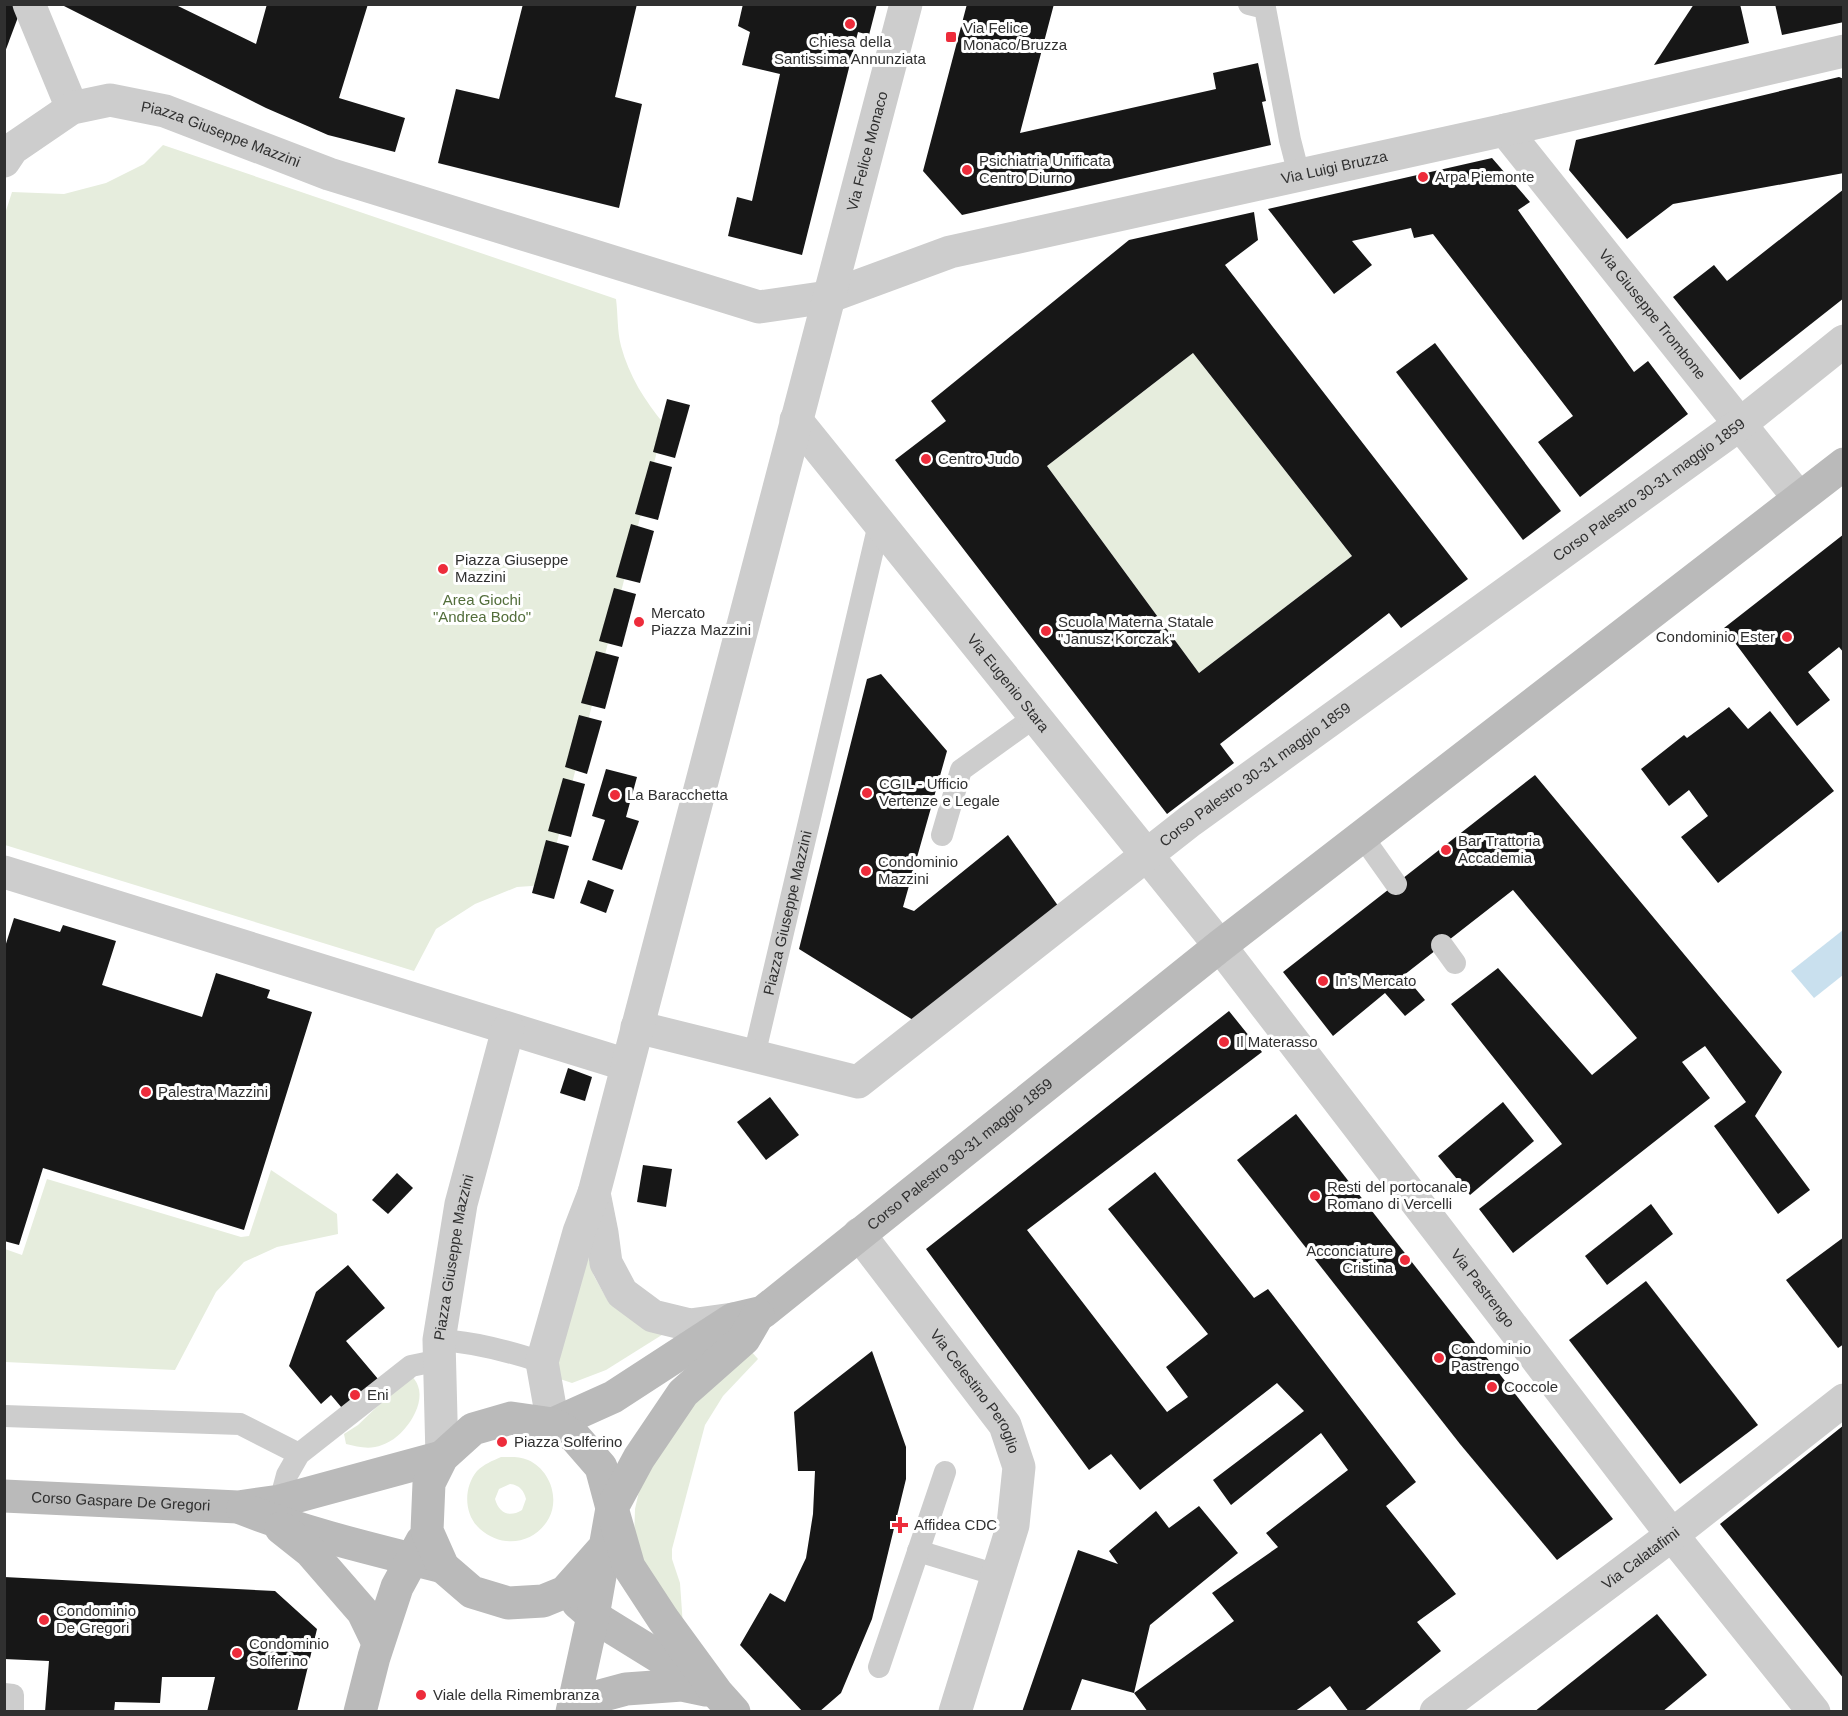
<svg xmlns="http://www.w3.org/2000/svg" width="1848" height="1716" viewBox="0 0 1848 1716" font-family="Arial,sans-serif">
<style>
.green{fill:#e6eddd;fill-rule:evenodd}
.water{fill:#c9e0ee}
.building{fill:#171717;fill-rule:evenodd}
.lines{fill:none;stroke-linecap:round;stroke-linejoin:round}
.lane{stroke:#cdcdcd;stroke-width:22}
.street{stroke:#cdcdcd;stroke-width:33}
.secondary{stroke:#bababa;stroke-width:33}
.poi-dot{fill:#ed2c3b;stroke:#fff;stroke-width:2}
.labels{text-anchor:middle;stroke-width:6;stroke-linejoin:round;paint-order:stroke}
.poi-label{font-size:15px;fill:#303030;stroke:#fff;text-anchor:start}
.street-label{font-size:15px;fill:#303030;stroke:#fff}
.park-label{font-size:15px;fill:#536e3b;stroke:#fff}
</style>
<rect width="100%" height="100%" fill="#fff"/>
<g class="green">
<path d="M163,145L616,299C618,314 617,331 621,346C629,376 645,401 664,424L546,885L517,887L475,904L436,929L414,971L5,845L4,217L12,192L64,194L106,183L144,164Z"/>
<polygon points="1193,353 1352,556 1199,673 1047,466"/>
<polygon points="271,1170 337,1214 338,1234 277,1247 244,1262 216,1292 175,1370 5,1362 5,1249 22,1255 47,1179 241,1237 249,1236"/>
<polygon points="588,1257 594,1276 608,1301 665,1333 606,1370 572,1383 560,1379 556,1340"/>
<polygon points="750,1350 758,1359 723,1396 705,1425 672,1549 672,1559 680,1583 683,1626 648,1588 634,1540 635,1509 642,1478 678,1418"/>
<path d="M411,1374C413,1378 417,1382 418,1386C426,1407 402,1439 382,1445C370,1450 358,1447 346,1444L344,1434L358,1425Z"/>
<path d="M501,1457C510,1457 519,1456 528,1460C549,1469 560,1497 549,1518C535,1544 502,1549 480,1529C464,1515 463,1488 477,1471C484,1464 492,1461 501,1457ZM510,1484C520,1485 524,1491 526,1499L522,1510C509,1518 499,1513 495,1499L499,1489Z"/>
</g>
<polygon class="water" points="1843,930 1843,975 1814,998 1791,971"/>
<g class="building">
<polygon points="4,4 12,4 21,9 5,52"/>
<polygon points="60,4 179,4 178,6 256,44 267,4 368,4 339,98 405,118 395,152 328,135 266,108"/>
<polygon points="523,4 637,4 615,97 642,104 619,208 438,163 456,89 499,99"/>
<polygon points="743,4 877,4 869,35 858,32 802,255 728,236 737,197 752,201 780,74 742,65 750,32 738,26"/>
<polygon points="967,4 1054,4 1020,133 1216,89 1213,73 1258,63 1266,101 1262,102 1271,145 962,215 923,171"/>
<polygon points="1694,4 1740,4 1749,43 1654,65"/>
<polygon points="1775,4 1844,4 1844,22 1782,35"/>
<polygon points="1839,77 1844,79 1844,173 1673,204 1627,239 1569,170 1576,140"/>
<polygon points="1492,158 1530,202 1518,210 1634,372 1648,361 1688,414 1580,497 1538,442 1573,416 1433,234 1414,238 1411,228 1352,241 1372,265 1334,294 1268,209"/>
<polygon points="1844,189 1844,298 1740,380 1673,297 1714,265 1727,281"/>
<path d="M1254,212L1258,240L1225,265L1468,579L1401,628L1389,613L1220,744L1234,763L1167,814L895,460L946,421L931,401L1129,240ZM1193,353L1352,556L1199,673L1047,466Z"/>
<polygon points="1435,343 1561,511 1523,540 1396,372"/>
<polygon points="667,399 690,405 675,458 653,452"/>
<polygon points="650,461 672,467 658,520 635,514"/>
<polygon points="631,524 654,531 640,583 616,577"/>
<polygon points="1844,534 1844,653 1839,647 1808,672 1830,700 1797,726 1724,628"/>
<polygon points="614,588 636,594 622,647 599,641"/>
<polygon points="596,651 619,657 605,709 581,703"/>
<polygon points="881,674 947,751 903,907 914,911 1008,835 1061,910 913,1020 799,949 867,679"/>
<polygon points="1729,707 1748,729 1770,711 1834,791 1718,883 1681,837 1708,816 1689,790 1669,806 1641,769 1684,735 1687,738"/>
<polygon points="579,715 602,721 587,774 565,767"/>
<polygon points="606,769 637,777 626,817 639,821 622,870 592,860 605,820 592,816"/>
<polygon points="1535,775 1782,1072 1755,1116 1810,1190 1778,1214 1714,1126 1746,1102 1705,1046 1682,1062 1710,1098 1513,1253 1479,1209 1562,1144 1451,1004 1498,968 1592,1075 1637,1038 1513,890 1404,975 1425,1000 1405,1016 1385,993 1333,1036 1283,972"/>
<polygon points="563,778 585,784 571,837 548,831"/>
<polygon points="546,840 569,846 554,899 532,893"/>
<polygon points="588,880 614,890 606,913 580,903"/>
<polygon points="14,918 60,932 63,925 116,941 102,985 202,1017 216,973 270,990 267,998 312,1012 244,1230 43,1168 19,1245 4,1241 4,950"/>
<polygon points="1229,1011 1262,1052 1027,1230 1167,1412 1188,1397 1166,1367 1208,1334 1108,1209 1155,1172 1254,1298 1268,1289 1416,1482 1386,1506 1456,1594 1417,1622 1441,1651 1363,1712 1349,1712 1330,1686 1294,1712 1148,1712 1134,1693 1082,1679 1070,1712 1022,1712 1078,1550 1118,1564 1109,1551 1156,1511 1169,1528 1199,1506 1238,1553 1150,1625 1134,1693 1234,1621 1212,1593 1278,1547 1266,1533 1348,1470 1321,1433 1231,1505 1213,1480 1304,1411 1277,1383 1140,1490 1111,1454 1089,1470 926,1249"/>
<polygon points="568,1068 592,1077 585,1101 560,1093"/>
<polygon points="770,1097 799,1135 766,1160 737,1122"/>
<polygon points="1503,1102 1534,1141 1470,1195 1438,1156"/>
<polygon points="1296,1114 1613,1519 1557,1560 1460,1444 1237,1160"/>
<polygon points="643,1165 672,1169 666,1207 637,1202"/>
<polygon points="397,1173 413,1188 388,1214 372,1200"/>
<polygon points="1651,1204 1673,1234 1607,1285 1585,1256"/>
<polygon points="1844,1237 1844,1344 1838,1348 1786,1280"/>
<polygon points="348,1265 385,1308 346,1341 389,1392 353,1421 331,1395 321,1404 289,1366 316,1292"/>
<polygon points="1646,1281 1758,1425 1680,1484 1569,1340"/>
<polygon points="872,1351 906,1447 906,1479 872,1619 841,1693 819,1712 803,1712 740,1645 770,1593 785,1602 806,1558 813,1514 815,1471 798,1471 794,1412"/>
<polygon points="1844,1425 1843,1543 1844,1679 1720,1524"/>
<polygon points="4,1577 275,1591 317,1629 297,1712 207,1712 215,1677 162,1677 160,1703 115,1702 114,1712 45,1712 49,1661 4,1659"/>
<polygon points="1657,1614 1707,1675 1662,1712 1534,1712"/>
</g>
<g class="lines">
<g class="lane">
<polyline points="1249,4 1265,8 1290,140 1299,175"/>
<polyline points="942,835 961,770 1036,716"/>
<polyline points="1362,836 1396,884"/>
<polyline points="1442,945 1455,963"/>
<path id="s1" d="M754,1056L879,524"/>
<path d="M439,1340C475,1342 508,1351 542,1362"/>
<polyline points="4,1416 240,1424 299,1454"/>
<polyline points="280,1501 287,1475 299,1454 411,1366 440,1360"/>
<polyline points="918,1551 997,1575"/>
<polyline points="879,1667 945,1472"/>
<polyline points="4,1694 13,1695 13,1712"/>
</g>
<g class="street">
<polyline points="29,4 72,108"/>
<path id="s2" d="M1505,130L1799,498"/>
<path id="s3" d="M4,161L12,149L72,108L110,100L165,111L329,174L759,307L828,297L950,252L1505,130L1844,51"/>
<path id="s4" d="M796,420L1220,946L1672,1535L1814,1712"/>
<polyline points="4,872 627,1065"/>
<path id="s5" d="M637,1027L858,1082L1190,821L1739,425L1844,341"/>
<polyline points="594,1193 602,1233 606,1263 622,1293 653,1316 690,1325 733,1319"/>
<path id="s6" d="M859,1234L1005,1425L1019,1467L1013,1525L955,1712"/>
<path id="s7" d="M553,1424L542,1362L579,1232L594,1193L906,4"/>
<path id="s8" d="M442,1457L439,1340L461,1204L508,1029"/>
<path id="s9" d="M1436,1712L1672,1535L1844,1400"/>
</g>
<g class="secondary">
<path id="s10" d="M553,1424L613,1397L733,1319L763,1312L1220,946L1844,464"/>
<path id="s11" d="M4,1496L238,1507L280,1501L442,1457"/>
<path d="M243,1509C307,1534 376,1550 443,1567"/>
<polyline points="281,1528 310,1551 363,1612 378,1643"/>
<polyline points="578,1603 593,1616 703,1684"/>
<polyline points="574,1703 626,1689 682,1685 706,1690"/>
<polyline points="360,1712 374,1657 397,1587 422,1541"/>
<polyline points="572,1712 593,1616 612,1508 601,1467 574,1436 553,1424 511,1418 473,1429 442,1457 429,1483 427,1531 443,1567 472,1592 508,1603 543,1601 565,1592 604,1548"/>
<polyline points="734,1712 717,1693 663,1619 629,1567 612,1508 639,1458 683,1393 744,1339 758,1315"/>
</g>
</g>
<g class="poi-dot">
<circle cx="850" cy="24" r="6"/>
<rect x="945" y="31" width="12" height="12" rx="3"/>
<circle cx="967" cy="170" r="6"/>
<circle cx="1423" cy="177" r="6"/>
<circle cx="926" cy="459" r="6"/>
<circle cx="443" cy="569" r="6"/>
<circle cx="639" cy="622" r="6"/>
<circle cx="1046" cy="631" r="6"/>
<circle cx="1787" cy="637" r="6"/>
<circle cx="867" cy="793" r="6"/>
<circle cx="615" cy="795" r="6"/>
<circle cx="1446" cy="850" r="6"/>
<circle cx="866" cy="871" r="6"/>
<circle cx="1323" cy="981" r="6"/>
<circle cx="1224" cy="1042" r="6"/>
<circle cx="146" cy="1092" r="6"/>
<circle cx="1315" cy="1196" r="6"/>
<circle cx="1405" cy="1260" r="6"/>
<circle cx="1439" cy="1358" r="6"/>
<circle cx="1492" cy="1387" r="6"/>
<circle cx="355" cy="1395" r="6"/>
<circle cx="502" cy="1442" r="6"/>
<path d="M897 1516h6v6h6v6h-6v6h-6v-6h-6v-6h6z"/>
<circle cx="44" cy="1620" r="6"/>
<circle cx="237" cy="1653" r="6"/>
<circle cx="421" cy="1695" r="6"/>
</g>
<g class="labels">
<g class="poi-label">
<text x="963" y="33">Via Felice<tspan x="963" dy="17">Monaco/Bruzza</tspan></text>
<text x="850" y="47" text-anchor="middle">Chiesa della<tspan x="850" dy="17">Santissima Annunziata</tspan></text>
<text x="979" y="166">Psichiatria Unificata<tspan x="979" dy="17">Centro Diurno</tspan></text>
<text x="1435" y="182">Arpa Piemonte</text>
<text x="938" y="464">Centro Judo</text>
<text x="455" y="565">Piazza Giuseppe<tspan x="455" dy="17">Mazzini</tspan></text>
<text x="651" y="618">Mercato<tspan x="651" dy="17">Piazza Mazzini</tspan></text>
<text x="1058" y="627">Scuola Materna Statale<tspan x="1058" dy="17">"Janusz Korczak"</tspan></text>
<text x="1775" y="642" text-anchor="end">Condominio Ester</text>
<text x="879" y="789">CGIL - Ufficio<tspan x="879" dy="17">Vertenze e Legale</tspan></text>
<text x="627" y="800">La Baracchetta</text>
<text x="1458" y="846">Bar Trattoria<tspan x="1458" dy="17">Accademia</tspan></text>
<text x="878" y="867">Condominio<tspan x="878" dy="17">Mazzini</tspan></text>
<text x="1335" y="986">In's Mercato</text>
<text x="1236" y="1047">Il Materasso</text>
<text x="158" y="1097">Palestra Mazzini</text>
<text x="1327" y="1192">Resti del portocanale<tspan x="1327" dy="17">Romano di Vercelli</tspan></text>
<text x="1393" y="1256" text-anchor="end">Acconciature<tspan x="1393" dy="17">Cristina</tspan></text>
<text x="1451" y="1354">Condominio<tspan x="1451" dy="17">Pastrengo</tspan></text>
<text x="1504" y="1392">Coccole</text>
<text x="367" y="1400">Eni</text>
<text x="514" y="1447">Piazza Solferino</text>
<text x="914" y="1530">Affidea CDC</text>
<text x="56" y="1616">Condominio<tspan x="56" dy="17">De Gregori</tspan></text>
<text x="249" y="1649">Condominio<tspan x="249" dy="17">Solferino</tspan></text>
<text x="433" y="1700">Viale della Rimembranza</text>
</g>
<g class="street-label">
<text dy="5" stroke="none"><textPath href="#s3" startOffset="242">Piazza Giuseppe Mazzini</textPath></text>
<text dy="5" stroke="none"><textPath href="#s7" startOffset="1317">Via Felice Monaco</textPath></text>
<text dy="5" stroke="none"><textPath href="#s3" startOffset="1401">Via Luigi Bruzza</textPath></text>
<text dy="5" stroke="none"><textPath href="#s2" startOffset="236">Via Giuseppe Trombone</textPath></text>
<text dy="5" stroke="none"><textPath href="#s5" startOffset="1216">Corso Palestro 30-31 maggio 1859</textPath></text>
<text dy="5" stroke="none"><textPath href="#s4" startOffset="338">Via Eugenio Stara</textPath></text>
<text dy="5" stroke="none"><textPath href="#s5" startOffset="730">Corso Palestro 30-31 maggio 1859</textPath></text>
<text dy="5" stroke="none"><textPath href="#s1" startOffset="147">Piazza Giuseppe Mazzini</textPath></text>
<text dy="5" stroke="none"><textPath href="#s10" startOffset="492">Corso Palestro 30-31 maggio 1859</textPath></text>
<text dy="5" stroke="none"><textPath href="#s8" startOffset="201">Piazza Giuseppe Mazzini</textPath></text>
<text dy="5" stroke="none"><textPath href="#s4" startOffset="1107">Via Pastrengo</textPath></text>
<text dy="5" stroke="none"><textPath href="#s6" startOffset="196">Via Celestino Peroglio</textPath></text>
<text dy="5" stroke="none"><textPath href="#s11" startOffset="117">Corso Gaspare De Gregori</textPath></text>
<text dy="5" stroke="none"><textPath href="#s9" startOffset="256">Via Calatafimi</textPath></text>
</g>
<g class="park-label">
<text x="482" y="605">Area Giochi<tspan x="482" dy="17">"Andrea Bodo"</tspan></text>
</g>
</g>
<rect width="1848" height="1716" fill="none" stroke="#303030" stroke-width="12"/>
</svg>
